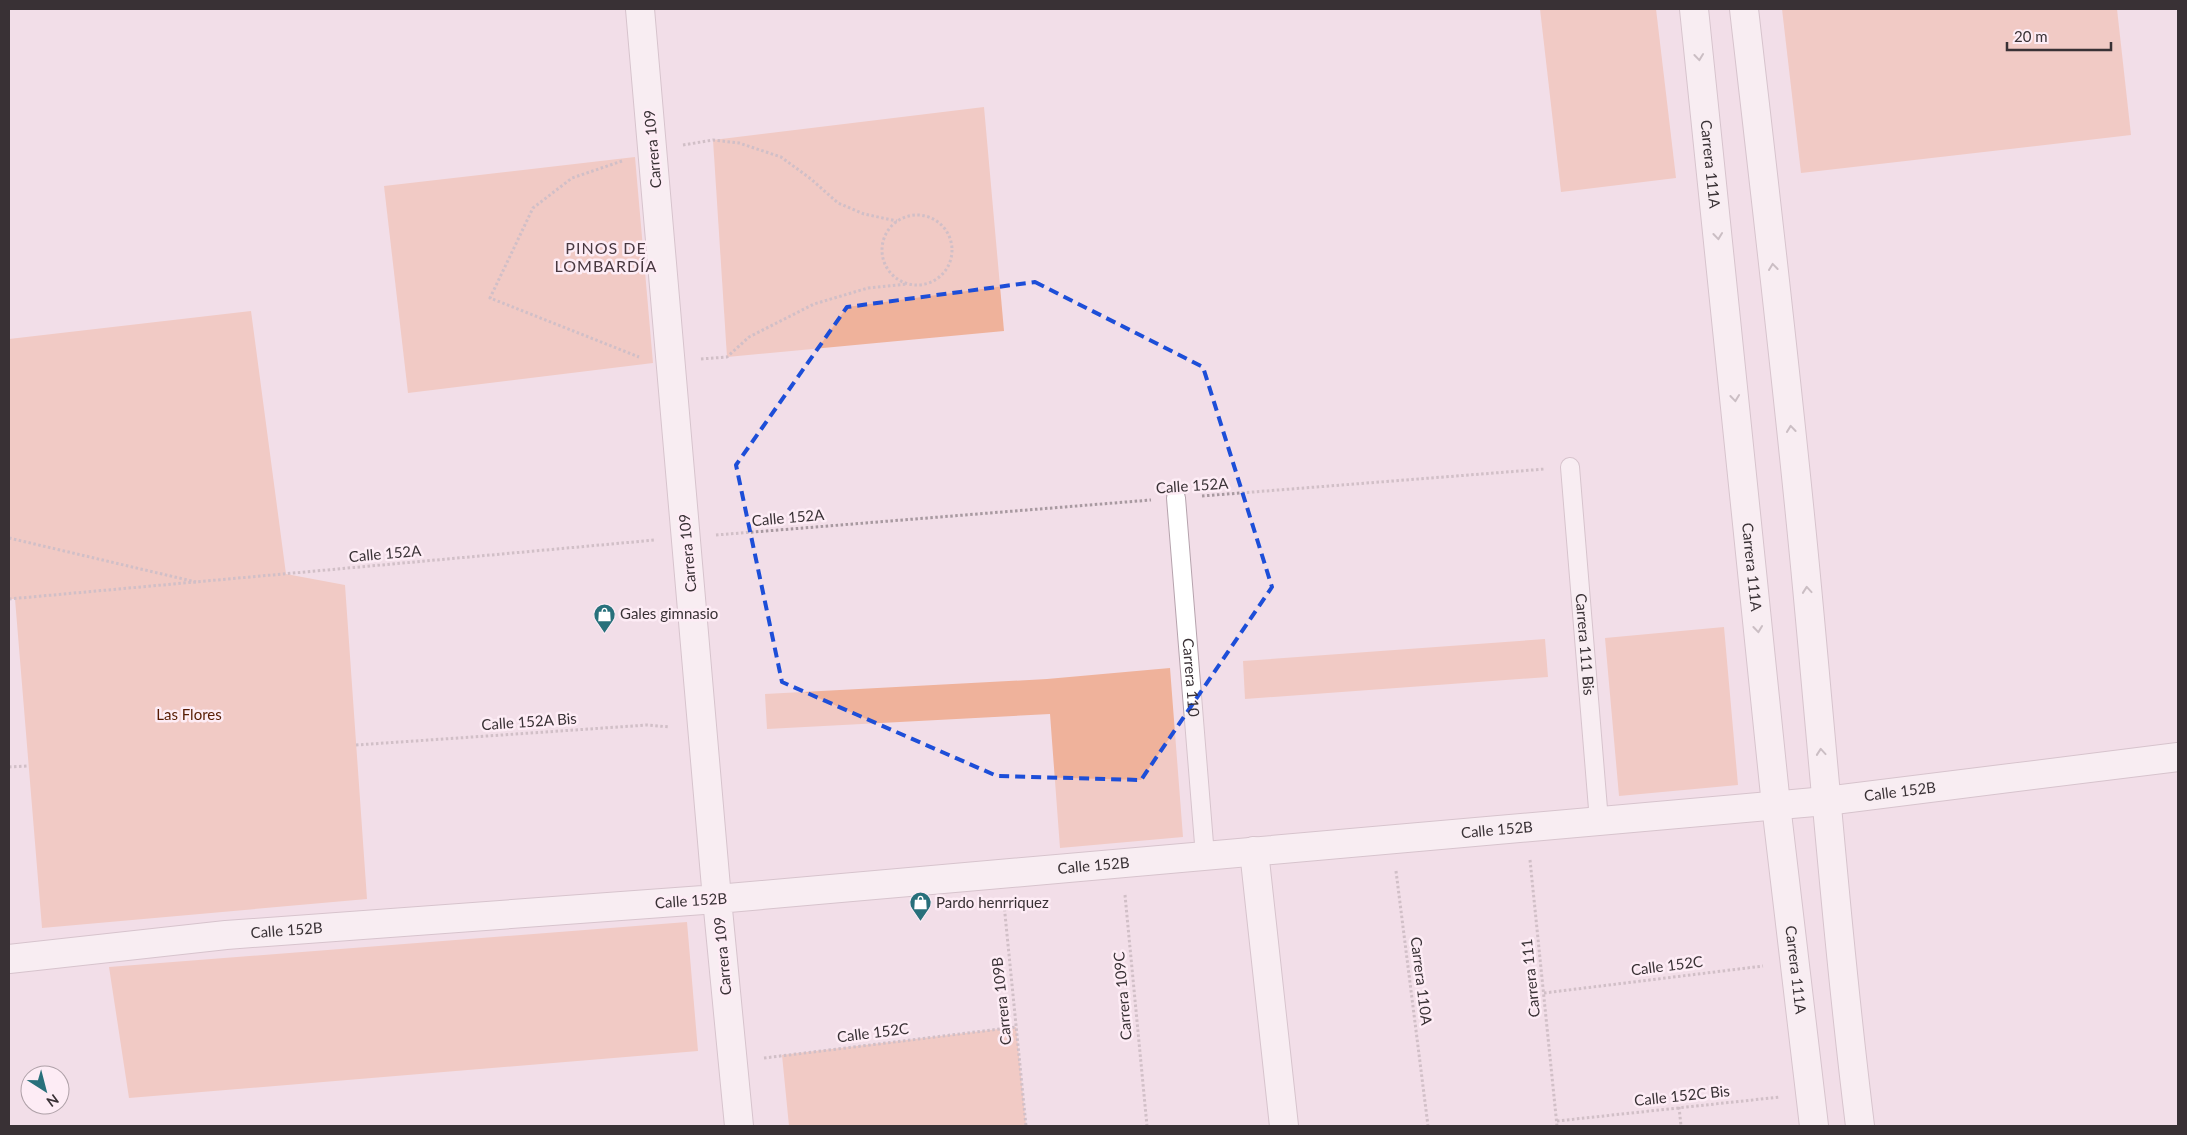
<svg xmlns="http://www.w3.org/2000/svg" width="2187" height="1135" viewBox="0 0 2187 1135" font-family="Lato,sans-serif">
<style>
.green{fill:#efb29b}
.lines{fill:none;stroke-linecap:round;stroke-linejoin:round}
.service-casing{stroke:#b6a3ad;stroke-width:20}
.minor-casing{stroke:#b6a3ad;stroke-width:30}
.tertiary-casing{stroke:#b6a3ad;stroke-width:30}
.path{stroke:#a899a0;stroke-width:3;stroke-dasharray:2.5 2.5;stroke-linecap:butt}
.service{stroke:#fff;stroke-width:18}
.minor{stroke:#fff;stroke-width:28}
.tertiary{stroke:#fff;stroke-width:28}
.oneway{stroke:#9c989a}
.marked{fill:none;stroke:#1d4ed8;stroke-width:4;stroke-dasharray:10 6;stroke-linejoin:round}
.labels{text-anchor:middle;stroke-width:5;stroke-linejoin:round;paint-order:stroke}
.street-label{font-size:15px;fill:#393135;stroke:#fdecf5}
.poi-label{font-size:15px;fill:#393135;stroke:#fdecf5;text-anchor:start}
.park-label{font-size:15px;fill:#571c03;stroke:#fdecf5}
.neighbourhood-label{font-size:16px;letter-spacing:1px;fill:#483840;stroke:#fdecf5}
</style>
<rect width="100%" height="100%" fill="#f2dee8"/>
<g class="green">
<polygon points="1540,9 1656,9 1676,178 1561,192"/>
<polygon points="1782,9 2117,9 2131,135 1801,173"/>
<polygon points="984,107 1004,331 727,357 713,140"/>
<polygon points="635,157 653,363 408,393 384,186"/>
<polygon points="251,311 286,574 345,585 367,899 42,928 15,599 9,599 9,339"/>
<polygon points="1724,627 1738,785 1619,796 1605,638"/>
<polygon points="1545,639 1548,677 1245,699 1243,661"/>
<polygon points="1170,668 1183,837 1060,848 1050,714 767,729 765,694 1047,679"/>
<polygon points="687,922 698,1051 129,1098 109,967"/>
<polygon points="1016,1027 1026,1126 789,1126 782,1055"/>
</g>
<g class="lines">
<defs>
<g id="service">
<path id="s1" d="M1570,467L1599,821"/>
<path id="s2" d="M1176,498L1205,856"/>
</g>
<g id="minor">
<path id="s3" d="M1776,805L1814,1126"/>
<polyline points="1254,851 1284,1126"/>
<path id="s4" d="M9,959L226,935L717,899L640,9"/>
</g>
<g id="tertiary">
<path id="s5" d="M1694,9L1776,805"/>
<path d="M1744,9C1766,201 1789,394 1807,587C1824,767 1838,947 1860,1126"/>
<path id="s6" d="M739,1126L717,899L1826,801L2178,757"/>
</g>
</defs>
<use href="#service" class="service-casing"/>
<use href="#minor" class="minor-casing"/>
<use href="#tertiary" class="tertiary-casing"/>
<g class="path">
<polyline points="683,145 713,140 739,143 781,157 811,179 838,203 864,214 897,221"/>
<polyline points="622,161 572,178 533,208 490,298 639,357"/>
<circle cx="917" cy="250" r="35"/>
<polyline points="701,359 727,357 749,337 814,304 868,288 907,284"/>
<polyline points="1202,496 1545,469"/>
<polyline points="716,535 1151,500"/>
<polyline points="9,538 196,582"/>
<polyline points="9,599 655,540"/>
<polyline points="356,745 647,725 670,727"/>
<polyline points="9,767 28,766"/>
<polyline points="1530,860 1557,1126"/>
<polyline points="1396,871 1428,1126"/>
<polyline points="1125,895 1147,1126"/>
<polyline points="1004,904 1026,1126"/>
<polyline points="1544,993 1763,966"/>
<polyline points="764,1058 1016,1027"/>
<polyline points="1679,1107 1681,1126"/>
<polyline points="1557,1121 1780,1097"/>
</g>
<use href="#service" class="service"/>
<use href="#minor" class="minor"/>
<use href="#tertiary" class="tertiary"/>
</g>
<defs><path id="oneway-chevron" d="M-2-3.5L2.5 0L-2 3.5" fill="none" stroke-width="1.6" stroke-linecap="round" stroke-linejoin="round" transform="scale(1.25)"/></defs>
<g class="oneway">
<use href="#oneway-chevron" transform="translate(1699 57) rotate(84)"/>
<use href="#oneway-chevron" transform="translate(1718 236) rotate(84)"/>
<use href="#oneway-chevron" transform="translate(1773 267) rotate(-97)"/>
<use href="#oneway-chevron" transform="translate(1735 398) rotate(84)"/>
<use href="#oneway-chevron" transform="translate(1791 429) rotate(-96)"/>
<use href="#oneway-chevron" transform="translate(1807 590) rotate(-95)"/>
<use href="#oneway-chevron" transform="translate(1758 629) rotate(84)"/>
<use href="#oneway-chevron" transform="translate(1821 752) rotate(-95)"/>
</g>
<path d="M0 0H2187V1135H0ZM1035,282L1203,367L1272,587L1141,780L997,776L782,682L736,465L847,307Z" fill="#f2dee8" fill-opacity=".55" fill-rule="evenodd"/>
<path class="marked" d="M1035,282L1203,367L1272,587L1141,780L997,776L782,682L736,465L847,307Z"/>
<defs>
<symbol id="shop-pin" viewBox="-11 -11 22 30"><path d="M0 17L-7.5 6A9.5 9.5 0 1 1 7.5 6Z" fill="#28707b" stroke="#fdecf5"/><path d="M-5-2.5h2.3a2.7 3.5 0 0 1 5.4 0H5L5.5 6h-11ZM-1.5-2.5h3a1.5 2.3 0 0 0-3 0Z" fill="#fff"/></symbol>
</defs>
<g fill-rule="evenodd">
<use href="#shop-pin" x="592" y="602" width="25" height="34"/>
<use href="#shop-pin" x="908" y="890" width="25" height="34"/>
</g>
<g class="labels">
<g class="street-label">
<text transform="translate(653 149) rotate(-95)" y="5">Carrera 109</text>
<text dy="5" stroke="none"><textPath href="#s5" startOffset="156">Carrera 111A</textPath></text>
<text transform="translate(1192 486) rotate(-4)" y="5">Calle 152A</text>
<text transform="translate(788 518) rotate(-5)" y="5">Calle 152A</text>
<text transform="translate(688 553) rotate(-95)" y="5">Carrera 109</text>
<text transform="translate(385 554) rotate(-5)" y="5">Calle 152A</text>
<text dy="5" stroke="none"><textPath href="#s5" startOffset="561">Carrera 111A</textPath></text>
<text dy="5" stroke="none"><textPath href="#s1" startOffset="178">Carrera 111 Bis</textPath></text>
<text dy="5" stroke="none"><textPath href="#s2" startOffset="180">Carrera 110</textPath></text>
<text transform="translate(529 722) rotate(-4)" y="5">Calle 152A Bis</text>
<text dy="5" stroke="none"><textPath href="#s6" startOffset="1416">Calle 152B</textPath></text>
<text dy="5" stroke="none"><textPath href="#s6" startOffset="1011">Calle 152B</textPath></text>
<text dy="5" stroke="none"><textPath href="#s6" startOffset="606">Calle 152B</textPath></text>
<text transform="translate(691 901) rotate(-4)" y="5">Calle 152B</text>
<text dy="5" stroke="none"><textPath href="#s4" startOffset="279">Calle 152B</textPath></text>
<text transform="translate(723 956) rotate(-95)" y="5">Carrera 109</text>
<text transform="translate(1667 966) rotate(-7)" y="5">Calle 152C</text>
<text dy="5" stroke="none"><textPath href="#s3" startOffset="166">Carrera 111A</textPath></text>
<text transform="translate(1531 978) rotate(-96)" y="5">Carrera 111</text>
<text transform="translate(1421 981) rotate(83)" y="5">Carrera 110A</text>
<text transform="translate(1123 996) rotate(-95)" y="5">Carrera 109C</text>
<text transform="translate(1002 1001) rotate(-96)" y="5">Carrera 109B</text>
<text transform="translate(873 1033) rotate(-7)" y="5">Calle 152C</text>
<text transform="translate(1682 1096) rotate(-6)" y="5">Calle 152C Bis</text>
</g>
<g class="poi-label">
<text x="620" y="619">Gales gimnasio</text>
<text x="936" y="908">Pardo henrriquez</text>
</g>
<g class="park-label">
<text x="189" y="720">Las Flores</text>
</g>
<g class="neighbourhood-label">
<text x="606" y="254">PINOS DE<tspan x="606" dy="18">LOMBARDÍA</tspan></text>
</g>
</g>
<rect width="2187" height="1135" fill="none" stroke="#393135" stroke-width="20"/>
<g transform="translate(45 1090) rotate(144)"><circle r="24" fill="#fdecf5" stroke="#afa1a8"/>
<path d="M0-4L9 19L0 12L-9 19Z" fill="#28707b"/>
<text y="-8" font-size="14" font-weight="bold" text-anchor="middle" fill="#393135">N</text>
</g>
<path d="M2007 42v8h104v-8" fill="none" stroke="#393135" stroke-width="2.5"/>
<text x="2014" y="42" font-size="15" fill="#393135" stroke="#fdecf5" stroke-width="4" paint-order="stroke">20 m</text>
</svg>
